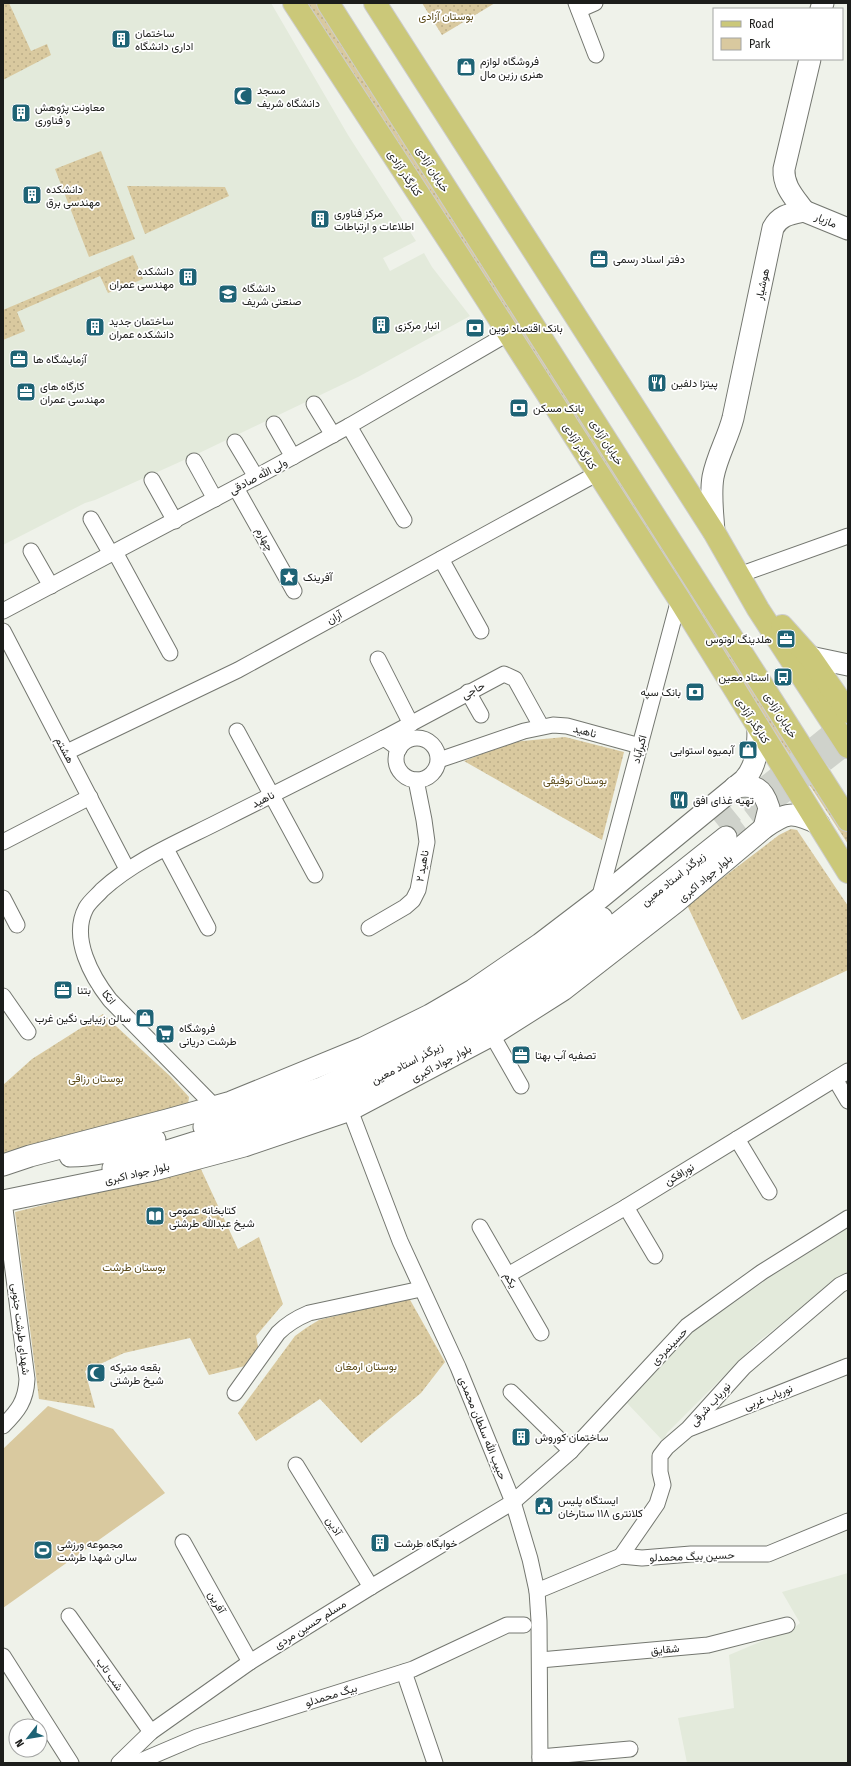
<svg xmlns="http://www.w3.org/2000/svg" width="851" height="1766" viewBox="0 0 851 1766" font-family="'Fira Sans Condensed',Vazirmatn,sans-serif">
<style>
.built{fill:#e3eadb}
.green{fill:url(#green-dots)}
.pitch{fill:#d9c99f}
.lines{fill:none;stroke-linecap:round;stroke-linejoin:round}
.secondary-tunnel{stroke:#cfd2cb;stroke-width:21;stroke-dasharray:21 10;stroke-linecap:butt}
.street-casing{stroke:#747770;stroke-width:17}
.secondary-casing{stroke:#747770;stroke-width:23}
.primary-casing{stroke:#cdcdcd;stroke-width:24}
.street{stroke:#fff;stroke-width:15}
.secondary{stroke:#fff;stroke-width:21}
.primary{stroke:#cbc879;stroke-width:22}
.labels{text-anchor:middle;stroke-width:3.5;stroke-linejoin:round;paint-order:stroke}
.park-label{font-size:11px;fill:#5c4b1a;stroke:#fff}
.poi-label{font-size:11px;fill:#1c1d1b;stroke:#fff;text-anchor:start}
.street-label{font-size:11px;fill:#1c1d1b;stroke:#fff}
</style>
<defs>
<pattern id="green-dots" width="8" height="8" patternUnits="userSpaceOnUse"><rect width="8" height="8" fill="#d9c99f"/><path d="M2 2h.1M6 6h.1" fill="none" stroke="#baac88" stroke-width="1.8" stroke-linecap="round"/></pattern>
</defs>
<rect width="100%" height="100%" fill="#eff2ea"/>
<g class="built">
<polygon points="3,3 271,3 348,135 416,241 383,258 390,271 424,253 432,267 470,316 358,377 193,456 95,500 85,503 3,545"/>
<polygon points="848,1228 848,1271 759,1341 667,1433 663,1441 627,1403 695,1330 783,1268"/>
<polygon points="848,1573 848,1763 687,1763 678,1718 734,1708 729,1655 795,1627 800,1623 782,1592"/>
</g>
<g class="green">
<polygon points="3,3 9,3 31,51 47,44 51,55 3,80"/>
<polygon points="307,3 318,3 848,830 848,844 649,539"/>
<polygon points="422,3 495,3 442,35"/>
<polygon points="101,151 135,239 89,257 55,169"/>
<polygon points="127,186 225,187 229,196 145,234"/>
<polygon points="133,255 143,279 108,293 100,276 17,312 25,331 3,340 3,310"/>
<polygon points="565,737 624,752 602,840 464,761 512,742"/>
<polygon points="791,829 797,830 848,906 848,970 742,1020 687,905 779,835"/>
<polygon points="103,1014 170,1076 189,1097 188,1105 3,1154 3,1085 32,1059"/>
<polygon points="200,1167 238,1249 259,1237 283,1304 256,1336 261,1362 209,1375 190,1338 124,1353 85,1371 95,1408 39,1399 15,1212"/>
<polygon points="409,1298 445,1362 421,1393 361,1443 320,1399 256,1441 238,1413 295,1336 306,1328 319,1320"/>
</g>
<polygon class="pitch" points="48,1406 113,1429 165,1493 3,1608 3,1449"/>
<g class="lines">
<g class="secondary-tunnel">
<polyline points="718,825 848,720"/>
<polyline points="726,837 848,743"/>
</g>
<defs>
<g id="street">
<polyline points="576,3 596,55"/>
<polyline points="579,10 595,3"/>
<polyline points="314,404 333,435"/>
<polyline points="274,424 293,457"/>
<polyline points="349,426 404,520"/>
<polyline points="235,442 256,477"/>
<polyline points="194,461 215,499"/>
<polyline points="152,480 175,521"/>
<polyline points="236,488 294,591"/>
<polyline points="91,519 111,554"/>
<polyline points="31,551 51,586"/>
<polyline points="115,552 170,653"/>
<polyline points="441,559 481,631"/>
<polyline points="739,575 848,536"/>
<polyline points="3,611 256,477 349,426 509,333"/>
<polyline points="3,631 127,869"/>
<polyline points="378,659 411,724"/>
<polyline points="468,692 481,715"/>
<polyline points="237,731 315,875"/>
<polyline points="384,738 504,674 515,679 541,726"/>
<circle cx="417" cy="759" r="21"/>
<polyline points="67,752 238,670 598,473"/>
<polyline points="439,760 524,731 553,725 567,726 640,746"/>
<polyline points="3,842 90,797"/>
<polyline points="166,849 208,928"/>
<polyline points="3,898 17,925"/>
<polyline points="599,899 679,599"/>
<polyline points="369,928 405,907 413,900 418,890 427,842 424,820 416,780"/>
<polyline points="3,996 28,1032"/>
<polyline points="492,1035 521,1086"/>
<polyline points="835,1079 848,1101"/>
<path d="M215,1107L110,1000C92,977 70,938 86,908C90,901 97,896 102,890C136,859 181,841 222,820C276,793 330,766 384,738L399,749"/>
<polyline points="350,1110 400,1241 458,1367 513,1502 530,1559 537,1591 539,1621 540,1763"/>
<polyline points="737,1139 769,1192"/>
<polyline points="626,1207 655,1256"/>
<polyline points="480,1227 541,1333"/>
<polyline points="508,1275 626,1207 848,1071"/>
<polyline points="511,1392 571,1451"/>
<path d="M235,1393L278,1333C287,1324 297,1318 309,1313L421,1289"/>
<path d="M3,1426C18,1411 26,1401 27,1379L4,1201"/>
<polyline points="691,1428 848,1366"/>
<polyline points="296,1465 371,1587"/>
<polyline points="183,1542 250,1662"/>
<polyline points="621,1556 657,1504 663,1485 660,1472 660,1456 667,1447 688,1429 744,1367 840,1285 848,1281"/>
<polyline points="537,1591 621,1556 642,1558 691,1554 768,1554 848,1521"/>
<polyline points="69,1616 151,1732"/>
<polyline points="3,1656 71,1763"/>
<polyline points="540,1660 708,1645 787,1625"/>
<polyline points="404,1672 435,1763"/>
<polyline points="540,1757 630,1749"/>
<polyline points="119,1763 151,1732 250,1662 371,1587 513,1502 571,1451 687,1326 762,1272 848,1218"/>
<polyline points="136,1763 197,1737 413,1669 507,1625 524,1625"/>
</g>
<g id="secondary">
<polyline points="821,9 823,3"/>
<path d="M804,211C794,197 783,186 784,169L810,59"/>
<polyline points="804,211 848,229"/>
<path d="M714,532C713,514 710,495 713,477C717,456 728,438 733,418L773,228C780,215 790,214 804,211"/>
<polyline points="810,657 848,665"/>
<path d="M735,787C755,784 763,788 769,808L764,828"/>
<polyline points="204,1127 321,1088 413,1045 472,1011 519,981 602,918"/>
<path d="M70,1156C99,1156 127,1147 155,1140"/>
<path d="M3,1165L30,1156L167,1120L231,1102L363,1048L430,1015L473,990L540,944L599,899L744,780C757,766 758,747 758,728"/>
<polyline points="113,1168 193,1143 275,1122 339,1096 421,1058 518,1000 549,978 726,837"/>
<path d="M3,1201L154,1170L244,1146L350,1110L492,1035L563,990L676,902L764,828C787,812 792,811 819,824"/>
</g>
<g id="primary">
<polyline points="294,3 457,253 679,599 848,872"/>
<polyline points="328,3 848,820"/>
<polyline points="375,3 714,532 758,609 848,747"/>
<polyline points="782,626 810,657 848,712"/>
</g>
</defs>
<use href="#street" class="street-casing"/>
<use href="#secondary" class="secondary-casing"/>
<use href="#primary" class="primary-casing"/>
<use href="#street" class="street"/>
<use href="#secondary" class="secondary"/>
<use href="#primary" class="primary"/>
</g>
<defs>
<symbol id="building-square" viewBox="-11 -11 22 22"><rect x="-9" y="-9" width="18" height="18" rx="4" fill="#1e6375" stroke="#fff"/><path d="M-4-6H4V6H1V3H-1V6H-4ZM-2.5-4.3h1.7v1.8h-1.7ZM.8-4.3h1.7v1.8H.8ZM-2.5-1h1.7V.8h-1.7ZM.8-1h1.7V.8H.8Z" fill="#fff"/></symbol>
<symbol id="shop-square" viewBox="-11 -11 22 22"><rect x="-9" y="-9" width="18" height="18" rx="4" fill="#1e6375" stroke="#fff"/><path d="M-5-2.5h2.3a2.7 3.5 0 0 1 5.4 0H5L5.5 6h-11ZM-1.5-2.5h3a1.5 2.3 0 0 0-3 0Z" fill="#fff"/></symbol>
<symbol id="mosque-square" viewBox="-11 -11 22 22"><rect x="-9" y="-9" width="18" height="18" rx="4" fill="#1e6375" stroke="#fff"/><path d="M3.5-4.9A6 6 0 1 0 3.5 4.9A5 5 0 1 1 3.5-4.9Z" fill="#fff"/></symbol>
<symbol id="office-square" viewBox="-11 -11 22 22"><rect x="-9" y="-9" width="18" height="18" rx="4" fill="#1e6375" stroke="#fff"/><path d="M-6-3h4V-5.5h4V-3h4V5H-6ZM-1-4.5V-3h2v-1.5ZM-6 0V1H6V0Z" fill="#fff"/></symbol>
<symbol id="university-square" viewBox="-11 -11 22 22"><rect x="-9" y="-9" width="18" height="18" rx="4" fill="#1e6375" stroke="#fff"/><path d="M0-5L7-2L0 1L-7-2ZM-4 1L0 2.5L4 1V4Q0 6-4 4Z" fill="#fff"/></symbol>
<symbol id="bank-square" viewBox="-11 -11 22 22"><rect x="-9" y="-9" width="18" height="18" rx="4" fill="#1e6375" stroke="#fff"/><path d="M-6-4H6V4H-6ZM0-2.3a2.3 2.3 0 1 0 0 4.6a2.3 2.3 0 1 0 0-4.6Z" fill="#fff"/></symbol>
<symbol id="restaurant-square" viewBox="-11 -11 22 22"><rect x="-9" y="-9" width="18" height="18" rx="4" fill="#1e6375" stroke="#fff"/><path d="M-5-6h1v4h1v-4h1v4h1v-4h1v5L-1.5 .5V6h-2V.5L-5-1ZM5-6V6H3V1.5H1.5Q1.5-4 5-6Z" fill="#fff"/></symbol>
<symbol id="sight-square" viewBox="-11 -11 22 22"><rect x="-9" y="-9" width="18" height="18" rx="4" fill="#1e6375" stroke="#fff"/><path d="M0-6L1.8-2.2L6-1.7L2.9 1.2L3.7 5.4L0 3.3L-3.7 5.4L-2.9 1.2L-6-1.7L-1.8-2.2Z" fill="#fff"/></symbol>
<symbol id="bus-square" viewBox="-11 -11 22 22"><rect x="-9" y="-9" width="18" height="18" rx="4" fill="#1e6375" stroke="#fff"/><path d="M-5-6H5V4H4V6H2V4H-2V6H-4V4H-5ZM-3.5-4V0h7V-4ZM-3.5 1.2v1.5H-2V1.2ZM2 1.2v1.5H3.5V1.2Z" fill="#fff"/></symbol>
<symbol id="supermarket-square" viewBox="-11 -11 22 22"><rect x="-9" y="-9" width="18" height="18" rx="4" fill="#1e6375" stroke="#fff"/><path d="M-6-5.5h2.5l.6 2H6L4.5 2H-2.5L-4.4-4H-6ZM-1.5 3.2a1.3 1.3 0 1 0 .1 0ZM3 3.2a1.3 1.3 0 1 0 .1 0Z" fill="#fff"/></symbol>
<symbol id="library-square" viewBox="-11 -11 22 22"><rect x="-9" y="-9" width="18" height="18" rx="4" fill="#1e6375" stroke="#fff"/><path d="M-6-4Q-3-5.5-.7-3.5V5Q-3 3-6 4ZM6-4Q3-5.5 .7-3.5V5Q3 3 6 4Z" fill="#fff"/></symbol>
<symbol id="civic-square" viewBox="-11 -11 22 22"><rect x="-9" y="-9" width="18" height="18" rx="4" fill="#1e6375" stroke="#fff"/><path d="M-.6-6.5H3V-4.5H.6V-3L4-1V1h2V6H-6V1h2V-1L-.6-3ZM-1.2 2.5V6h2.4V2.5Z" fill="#fff"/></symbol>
<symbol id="stadium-square" viewBox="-11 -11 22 22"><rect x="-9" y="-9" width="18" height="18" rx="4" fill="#1e6375" stroke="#fff"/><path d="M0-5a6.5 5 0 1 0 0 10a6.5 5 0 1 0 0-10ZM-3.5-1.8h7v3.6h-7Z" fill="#fff"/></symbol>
</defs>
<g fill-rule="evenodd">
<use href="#building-square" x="110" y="28" width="22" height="22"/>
<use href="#shop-square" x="455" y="56" width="22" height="22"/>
<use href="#mosque-square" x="232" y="85" width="22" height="22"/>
<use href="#building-square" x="10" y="102" width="22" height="22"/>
<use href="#building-square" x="21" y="184" width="22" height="22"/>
<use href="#building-square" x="309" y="208" width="22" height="22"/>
<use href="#office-square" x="588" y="248" width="22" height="22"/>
<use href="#building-square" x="177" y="266" width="22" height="22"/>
<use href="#university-square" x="217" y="283" width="22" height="22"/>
<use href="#building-square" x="370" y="314" width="22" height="22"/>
<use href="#building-square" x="84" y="316" width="22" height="22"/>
<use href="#bank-square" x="464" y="317" width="22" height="22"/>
<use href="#office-square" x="8" y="348" width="22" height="22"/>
<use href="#restaurant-square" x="646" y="372" width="22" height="22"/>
<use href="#office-square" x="15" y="381" width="22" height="22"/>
<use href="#bank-square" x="508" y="397" width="22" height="22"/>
<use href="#sight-square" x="278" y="566" width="22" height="22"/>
<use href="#office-square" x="775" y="628" width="22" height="22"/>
<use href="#bus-square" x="772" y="666" width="22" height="22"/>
<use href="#bank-square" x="684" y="681" width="22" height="22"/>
<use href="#shop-square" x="737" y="739" width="22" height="22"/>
<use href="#restaurant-square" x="668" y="789" width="22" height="22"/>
<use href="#office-square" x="52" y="979" width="22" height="22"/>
<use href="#shop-square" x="134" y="1007" width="22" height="22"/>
<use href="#supermarket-square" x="154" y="1023" width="22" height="22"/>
<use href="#office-square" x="510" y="1044" width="22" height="22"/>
<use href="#library-square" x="144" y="1205" width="22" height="22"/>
<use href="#mosque-square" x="85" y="1362" width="22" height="22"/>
<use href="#building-square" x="510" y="1426" width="22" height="22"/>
<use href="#civic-square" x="533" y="1495" width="22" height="22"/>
<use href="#building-square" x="369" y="1532" width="22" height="22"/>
<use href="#stadium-square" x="32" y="1539" width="22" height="22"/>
</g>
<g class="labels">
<g class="park-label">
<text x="446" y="20">بوستان آزادی</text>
<text x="575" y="784">بوستان توفیقی</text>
<text x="96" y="1082">بوستان رزاقی</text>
<text x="134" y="1271">بوستان طرشت</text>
<text x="366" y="1370">بوستان ارمغان</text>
</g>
<g class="poi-label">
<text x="135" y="37">ساختمان<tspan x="135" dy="13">اداری دانشگاه</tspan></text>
<text x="480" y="65">فروشگاه لوازم<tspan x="480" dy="13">هنری رزین مال</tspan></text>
<text x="257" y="94">مسجد<tspan x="257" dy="13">دانشگاه شریف</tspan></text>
<text x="35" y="111">معاونت پژوهش<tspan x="35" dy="13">و فناوری</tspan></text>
<text x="46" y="193">دانشکده<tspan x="46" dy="13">مهندسی برق</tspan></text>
<text x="334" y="217">مرکز فناوری<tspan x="334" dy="13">اطلاعات و ارتباطات</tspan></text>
<text x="613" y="263">دفتر اسناد رسمی</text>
<text x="174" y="275" text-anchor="end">دانشکده<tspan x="174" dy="13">مهندسی عمران</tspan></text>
<text x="242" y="292">دانشگاه<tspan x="242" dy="13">صنعتی شریف</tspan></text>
<text x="109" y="325">ساختمان جدید<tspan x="109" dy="13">دانشکده عمران</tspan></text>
<text x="395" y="329">انبار مرکزی</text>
<text x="489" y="332">بانک اقتصاد نوین</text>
<text x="33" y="363">آزمایشگاه ها</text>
<text x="671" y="387">پیتزا دلفین</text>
<text x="40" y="390">کارگاه های<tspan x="40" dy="13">مهندسی عمران</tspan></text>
<text x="533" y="412">بانک مسکن</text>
<text x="303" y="581">آفرینک</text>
<text x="772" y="643" text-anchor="end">هلدینگ لوتوس</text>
<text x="769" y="681" text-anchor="end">استاد معین</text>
<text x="681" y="696" text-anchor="end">بانک سپه</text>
<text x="734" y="754" text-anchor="end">آبمیوه استوایی</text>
<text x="693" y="804">تهیه غذای افق</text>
<text x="77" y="994">بتنا</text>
<text x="131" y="1022" text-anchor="end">سالن زیبایی نگین غرب</text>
<text x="179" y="1032">فروشگاه<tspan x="179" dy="13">طرشت دریانی</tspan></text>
<text x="535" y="1059">تصفیه آب بهتا</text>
<text x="169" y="1214">کتابخانه عمومی<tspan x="169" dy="13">شیخ عبدالله طرشتی</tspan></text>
<text x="110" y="1371">بقعه متبرکه<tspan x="110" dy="13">شیخ طرشتی</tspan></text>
<text x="535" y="1441">ساختمان کوروش</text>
<text x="558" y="1504">ایستگاه پلیس<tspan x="558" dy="13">کلانتری ۱۱۸ ستارخان</tspan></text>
<text x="394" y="1547">خوابگاه طرشت</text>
<text x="57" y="1548">مجموعه ورزشی<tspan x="57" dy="13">سالن شهدا طرشت</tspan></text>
</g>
<g class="street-label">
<text transform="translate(433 169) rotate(58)" y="4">خیابان آزادی</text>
<text transform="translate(405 173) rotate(57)" y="4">کنارگذر آزادی</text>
<text transform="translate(826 220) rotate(23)" y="4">مازیار</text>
<text transform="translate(762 284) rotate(-78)" y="4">هوشیار</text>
<text transform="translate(607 442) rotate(58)" y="4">خیابان آزادی</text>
<text transform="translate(580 446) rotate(58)" y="4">کنارگذر آزادی</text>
<text transform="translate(258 476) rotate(-28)" y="4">ولی الله صادقی</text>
<text transform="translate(265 539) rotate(61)" y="4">چهارم</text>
<text transform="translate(334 617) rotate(-29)" y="4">آران</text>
<text transform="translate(473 690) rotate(-28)" y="4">حاجی</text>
<text transform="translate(781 715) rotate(58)" y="4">خیابان آزادی</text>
<text transform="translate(753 720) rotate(58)" y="4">کنارگذر آزادی</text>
<text transform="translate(585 731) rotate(15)" y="4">ناهید</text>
<text transform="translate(639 749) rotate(-75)" y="4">اکبرآباد</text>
<text transform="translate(65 750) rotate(62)" y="4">هشتم</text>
<text transform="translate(263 799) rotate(-27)" y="4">ناهید</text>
<text transform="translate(422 866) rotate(-80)" y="4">ناهید ۲</text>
<text transform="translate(705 878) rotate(-40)" y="4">بلوار جواد اکبری</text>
<text transform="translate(673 879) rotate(-39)" y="4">زیرگذر استاد معین</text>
<text transform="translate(109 997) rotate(51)" y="4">اتکا</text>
<text transform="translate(407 1063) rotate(-27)" y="4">زیرگذر استاد معین</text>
<text transform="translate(441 1063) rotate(-28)" y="4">بلوار جواد اکبری</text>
<text transform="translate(137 1173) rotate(-13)" y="4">بلوار جواد اکبری</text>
<text transform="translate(679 1174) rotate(-31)" y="4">نورافکن</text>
<text transform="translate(511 1280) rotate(60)" y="4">یکم</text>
<text transform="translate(21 1329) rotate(83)" y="4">شهدای طرشت جنوبی</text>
<text transform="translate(669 1346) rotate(-46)" y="4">حسینمردی</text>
<text transform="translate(768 1397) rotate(-22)" y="4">نوریاب غربی</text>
<text transform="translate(710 1404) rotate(-48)" y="4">نوریاب شرقی</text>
<text transform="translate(483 1428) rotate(68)" y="4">حبیب الله سلطان محمدی</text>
<text transform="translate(334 1526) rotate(58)" y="4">آذین</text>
<text transform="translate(692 1556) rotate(-2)" y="4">حسین بیگ محمدلو</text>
<text transform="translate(217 1602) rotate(61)" y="4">آفرین</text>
<text transform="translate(310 1624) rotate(-32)" y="4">مسلم حسین مردی</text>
<text transform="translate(665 1649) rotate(-5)" y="4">شقایق</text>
<text transform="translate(110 1674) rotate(55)" y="4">شب تاب</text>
<text transform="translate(331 1695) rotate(-17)" y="4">بیگ محمدلو</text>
</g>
</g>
<rect width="851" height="1766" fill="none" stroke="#1c1d1b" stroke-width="8"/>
<rect x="713" y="8" width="130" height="52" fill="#ffffff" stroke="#a4a5a4"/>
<rect x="721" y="21" width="20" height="6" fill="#cbc879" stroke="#a4a5a4"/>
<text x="749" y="28" font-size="12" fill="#1c1d1b">Road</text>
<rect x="721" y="38" width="20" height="12" fill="#d9c99f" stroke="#a4a5a4"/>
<text x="749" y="48" font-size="12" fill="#1c1d1b">Park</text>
<g transform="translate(28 1738) rotate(239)"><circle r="19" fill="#ffffff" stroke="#a4a5a4"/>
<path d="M0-3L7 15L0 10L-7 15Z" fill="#1e6375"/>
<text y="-6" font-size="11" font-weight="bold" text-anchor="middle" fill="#1c1d1b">N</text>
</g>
</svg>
